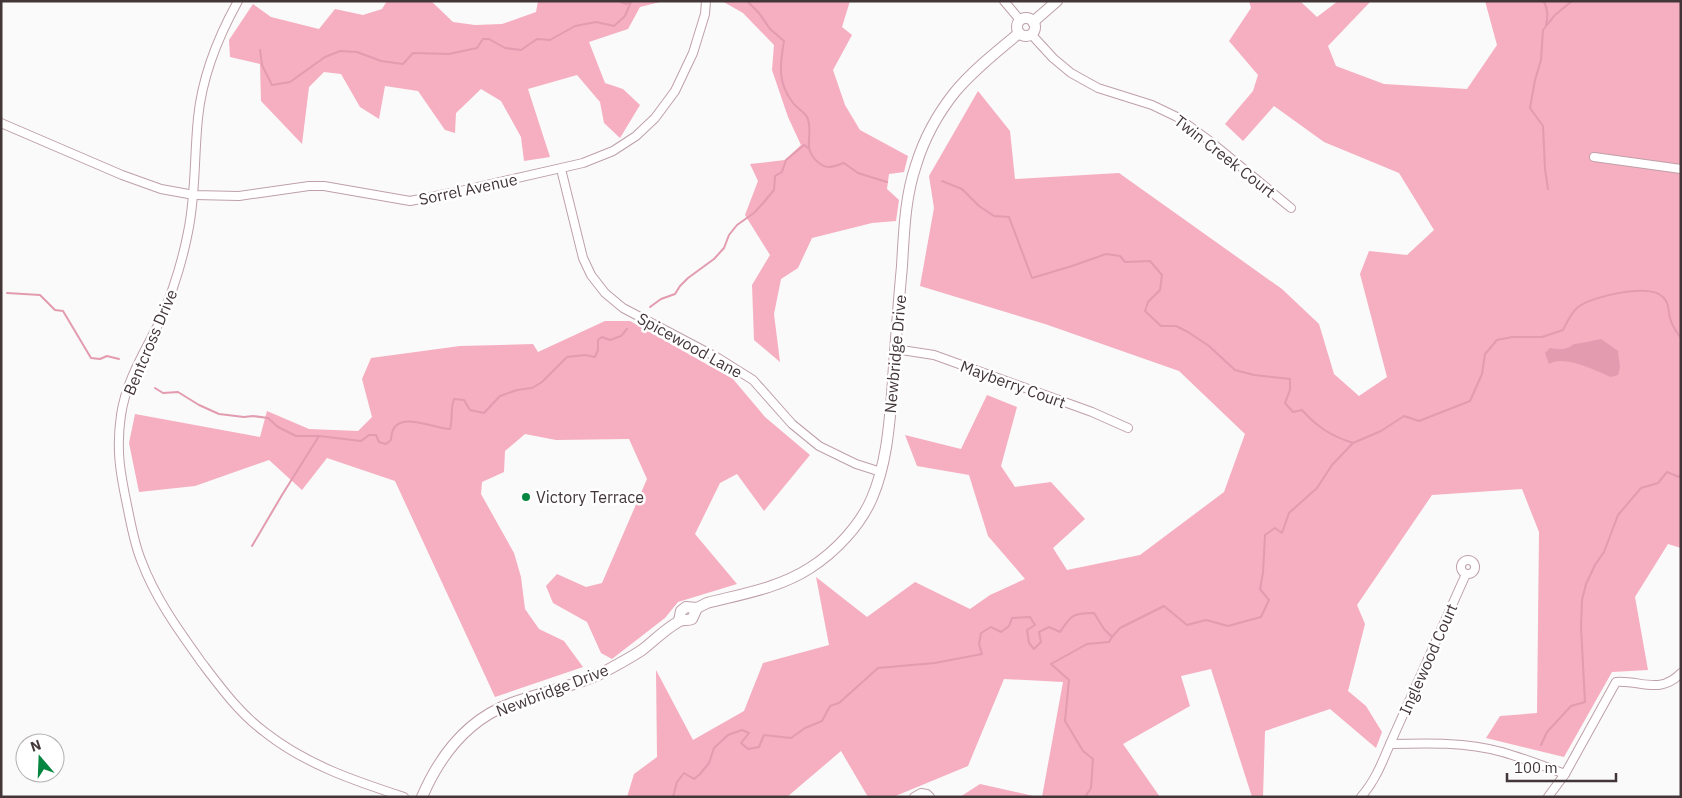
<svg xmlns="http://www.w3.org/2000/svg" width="1682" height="798" viewBox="0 0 1682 798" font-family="'IBM Plex Sans',sans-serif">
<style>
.forest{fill:#f6aec1}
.water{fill:#e29baf}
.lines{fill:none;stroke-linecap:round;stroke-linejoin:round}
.stream{stroke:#e29baf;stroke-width:2}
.minor-casing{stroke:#bfa0a8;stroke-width:10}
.tertiary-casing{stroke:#bfa0a8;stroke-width:12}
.minor{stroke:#fff;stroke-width:8}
.tertiary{stroke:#fff;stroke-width:10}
.poi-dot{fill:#048641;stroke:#fff;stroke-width:2}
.labels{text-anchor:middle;stroke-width:5;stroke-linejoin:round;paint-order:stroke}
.street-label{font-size:16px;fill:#433639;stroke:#fff}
.poi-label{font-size:16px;fill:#433639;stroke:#fff;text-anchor:start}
</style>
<rect width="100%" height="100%" fill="#fafafa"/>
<g class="forest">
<polygon points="387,1 431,1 453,22 475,25 502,24 536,12 538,1 664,1 640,7 628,29 589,42 605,83 623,89 640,105 620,138 604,123 600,102 577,75 528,89 550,157 524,161 521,137 501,101 481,89 456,113 455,133 445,130 418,91 385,86 379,119 360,107 341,74 324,72 309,87 302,144 261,101 260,64 230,57 229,40 253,4 271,17 319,29 335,9 363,15 382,9"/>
<polygon points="722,1 850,1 842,27 852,35 833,70 845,105 860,130 908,156 904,172 889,174 887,189 899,200 896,221 872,223 812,238 798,268 781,279 774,314 780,362 754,340 752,285 770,255 745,215 758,181 750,164 785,160 801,145 788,117 772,70 774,45 743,13"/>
<polygon points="1249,1 1300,1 1317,17 1338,1 1371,1 1328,46 1336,66 1384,84 1467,89 1497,45 1485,1 1681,1 1681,548 1668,544 1635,597 1648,670 1612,672 1564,757 1486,738 1500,716 1537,713 1539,532 1522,489 1432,495 1357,605 1365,624 1348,691 1366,706 1382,732 1376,748 1330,709 1265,731 1263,797 1252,797 1211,669 1181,676 1190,706 1123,744 1160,797 1042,797 1063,682 1004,679 968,766 893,797 868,797 841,751 787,797 627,797 634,774 657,757 656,670 693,740 744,711 763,663 829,645 816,577 867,617 915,582 970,609 990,595 1025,579 988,536 969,475 917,466 905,435 961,449 987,395 1017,407 1001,466 1015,487 1051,482 1085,519 1053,548 1067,570 1140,555 1224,492 1245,434 1179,371 1045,324 920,286 934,208 929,176 978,91 1010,131 1015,179 1119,173 1282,289 1319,324 1334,374 1359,396 1387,377 1360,274 1369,251 1407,255 1434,230 1399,173 1324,142 1274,106 1243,141 1225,124 1253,91 1258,75 1229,41 1251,8"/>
<polygon points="605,321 630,321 733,379 765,417 810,455 764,511 737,474 720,483 695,534 737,584 678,602 665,618 612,659 601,653 587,622 553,603 546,586 557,574 586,587 602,583 647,479 629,439 556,440 525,434 505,451 504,472 482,482 481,494 514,553 521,577 525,609 539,629 564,641 583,667 495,697 395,481 327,458 302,490 269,460 195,486 139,492 129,443 135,414 260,437 267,411 309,429 358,431 372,417 362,379 371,358 460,346 533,344 538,352"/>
<polygon points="980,784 1038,797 960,797"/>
</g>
<path class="water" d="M1601,339L1618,351L1620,368L1618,375L1611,377C1597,371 1563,354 1549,364L1545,353L1550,348C1559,350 1567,350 1574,344C1584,343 1591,341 1601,339Z"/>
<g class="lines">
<g class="stream">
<polyline points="619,1 626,4 630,2"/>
<path d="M747,1L759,13L770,29L784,41C780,65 777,82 793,103C797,108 804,112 807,117C812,127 808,137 809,147C810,156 820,167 829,167C834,167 840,164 844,163L858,173L887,182"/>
<path d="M1543,1C1548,7 1548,18 1546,25"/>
<polyline points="260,50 262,65 272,85 290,82 325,57 340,51 357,52 381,61 403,64 413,53 449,54 477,48 483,39 489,39 505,48 521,50 537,39 550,40 575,26 596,22 614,26 625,16 631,2"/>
<path d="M942,181L962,189L979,206L994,216L1009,217L1032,278L1072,266L1106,254L1120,256L1125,262L1150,261L1162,275L1160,290L1148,302L1145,311L1161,326H1176L1188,332L1209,346L1235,370L1254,375L1290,379V390L1285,403L1293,412L1302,410C1317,427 1331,436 1353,443"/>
<polyline points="1548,189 1545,169 1543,126 1530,108 1535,80 1541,60 1543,30 1555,15 1572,1"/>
<polyline points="7,293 40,295 55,310 63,311 91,358 100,359 107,356 119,359"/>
<polyline points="650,307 661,299 675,294 680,286 688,278 714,259 724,248 729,235 737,225 754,213 764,202 774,190 775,176 782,172 786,160 804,145 808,148"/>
<path d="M155,388L163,393L178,392L199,405L219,414L244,417L253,416L268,418L278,427L296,436H319L361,441L369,435H376L379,442L386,444L391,440C392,406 432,429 450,429C453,419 450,411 454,399L464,400L470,410L484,413L500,396L517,390L532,388L542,382L567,357L585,355L595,357L598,350V340L602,337L610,340L621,336L627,329"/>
<polyline points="252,546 282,495 319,436"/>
<polyline points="1541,745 1547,732 1571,706 1585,702 1581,627 1582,600 1586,584 1595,565 1604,552 1618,515 1641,488 1658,483 1667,472 1679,477 1681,475"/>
<path d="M673,797L677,782L684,773L694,779L700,774L709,763L714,748L728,735L742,730L749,733L741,743L748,749L759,747L764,735L791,738L805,728L822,721L830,706L839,703L878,668L935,663L982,654L979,644L981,633L991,627L1001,632L1009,626L1012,618L1030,617L1035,625L1027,630L1029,643L1034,649L1041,642L1039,632L1049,627L1060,632C1071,615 1073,613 1094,613L1104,629L1112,637L1120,628L1164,606L1187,625L1206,620L1228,626L1261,617L1269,600L1260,589L1263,573L1265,535L1275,528L1282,533L1289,513L1317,488L1332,465L1353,443L1381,431L1404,416L1419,421L1470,401L1482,374L1485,354L1497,340L1512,337H1542L1563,330C1567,322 1571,313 1578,307C1592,296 1650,283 1663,297C1669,303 1668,309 1670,318C1672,325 1677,333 1681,338"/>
<polyline points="1085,797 1091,788 1093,759 1083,751 1065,721 1069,680 1051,664 1087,644 1109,642 1112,637"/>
</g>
<defs>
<g id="minor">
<path d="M238,1C218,37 202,77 198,118C194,156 196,194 188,232C182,263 172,294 159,323C144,353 126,381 121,415C116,449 120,472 127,505C131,524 134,543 141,560C155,598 179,631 202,663C221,688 240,714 266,733C307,765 355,781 404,797"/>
<polyline points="1004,1 1020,20"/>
<polyline points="1031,34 1053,58 1071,73 1098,88 1152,105 1177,117 1211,142 1291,208"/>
<polyline points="1,123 122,175 161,189 194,195 239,196 309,186 324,186 410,201 456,192 583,163 613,151 636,136 655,118 675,91 693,53 705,14 706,1"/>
<polyline points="1594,157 1681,169"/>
<polyline points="561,169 583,258 591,275 605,293 623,308 718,358 753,380 792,424 819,446 856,464 881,472"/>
<polyline points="895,349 934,355 1092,412 1128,428"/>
<circle cx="1468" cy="567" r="7"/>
<polyline points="1390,744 1466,574"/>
<polyline points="914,797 921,793 927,794 930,797"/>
<path d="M1361,797C1375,781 1382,763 1390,744C1428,743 1466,742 1502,752C1523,758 1544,766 1565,774"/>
<path d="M1548,797L1565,774L1616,682C1641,680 1660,695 1681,673"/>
</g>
<g id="tertiary">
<circle cx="1026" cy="27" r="9"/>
<polyline points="1033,22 1057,1"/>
<path d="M679,621L681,611L686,607L697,608L707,603C742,594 779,588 810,568C835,552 860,526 872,498C886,465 889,429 892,394C895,351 898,308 902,266C904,232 905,197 916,165C924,139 939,112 955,92C974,69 998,51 1019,33"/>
<path d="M422,797C440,755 468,719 512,703C542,692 573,687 602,673C615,666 630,658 642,650C654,641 665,629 678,622C682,619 687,621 692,619L697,608"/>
</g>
</defs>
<use href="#minor" class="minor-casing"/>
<use href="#tertiary" class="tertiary-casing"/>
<use href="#minor" class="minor"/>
<use href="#tertiary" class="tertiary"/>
</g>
<circle class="poi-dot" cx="526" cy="497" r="5"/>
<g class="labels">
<g class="street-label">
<text transform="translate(1225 156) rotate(38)" y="6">Twin Creek Court</text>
<text transform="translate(468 189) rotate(-12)" y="6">Sorrel Avenue</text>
<text transform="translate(150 342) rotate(-67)" y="6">Bentcross Drive</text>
<text transform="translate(690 345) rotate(29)" y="6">Spicewood Lane</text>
<text transform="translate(895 354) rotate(-85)" y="6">Newbridge Drive</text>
<text transform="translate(1013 384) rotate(20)" y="6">Mayberry Court</text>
<text transform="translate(1428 659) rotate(-66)" y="6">Inglewood Court</text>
<text transform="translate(552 690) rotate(-21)" y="6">Newbridge Drive</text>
</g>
<g class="poi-label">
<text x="536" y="503">Victory Terrace</text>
</g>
</g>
<rect width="1682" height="798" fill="none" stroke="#433639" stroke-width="5"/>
<g transform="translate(40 758) rotate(341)"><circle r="24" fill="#ffffff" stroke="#b4afb0"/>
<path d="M0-4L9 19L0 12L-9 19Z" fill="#048641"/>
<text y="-8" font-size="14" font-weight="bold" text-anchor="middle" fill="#433639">N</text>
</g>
<path d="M1507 773v8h109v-8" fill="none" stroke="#433639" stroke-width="2.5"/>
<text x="1514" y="773" font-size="15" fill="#433639" stroke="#ffffff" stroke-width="4" paint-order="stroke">100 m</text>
</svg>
